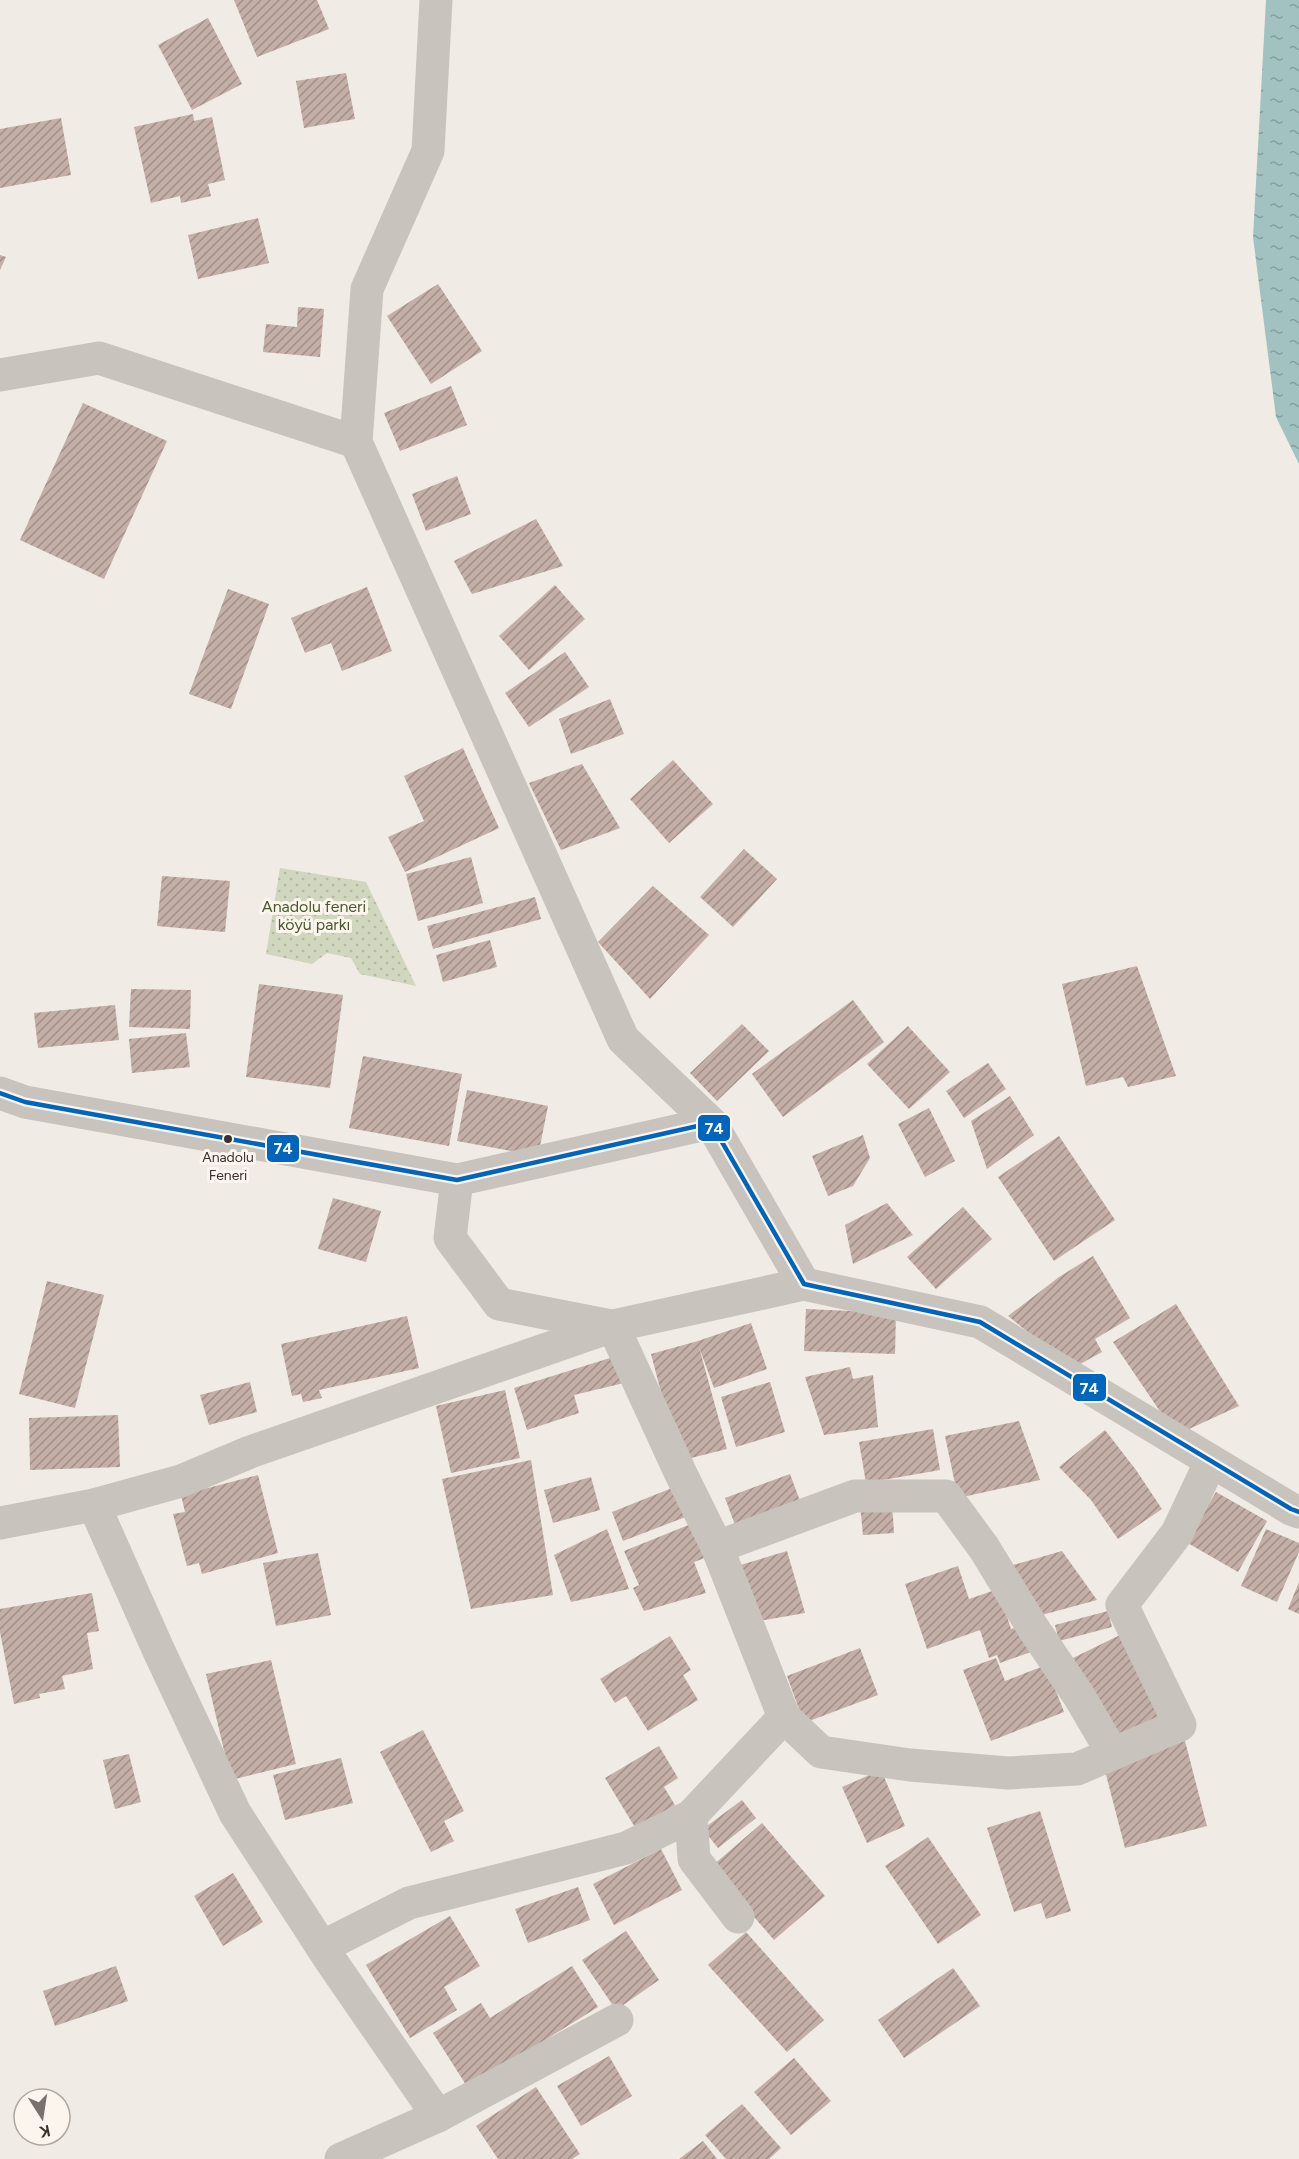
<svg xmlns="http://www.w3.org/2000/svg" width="1299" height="2159" viewBox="0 0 1299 2159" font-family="Figtree,sans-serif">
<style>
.park{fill:url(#park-dots)}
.water{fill:url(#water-ripples)}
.building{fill:url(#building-hatch)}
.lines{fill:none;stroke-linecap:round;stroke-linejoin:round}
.minor{stroke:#c9c3be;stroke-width:33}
.bus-1-casing{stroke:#fbf5ee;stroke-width:9}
.bus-1{stroke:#0065bd;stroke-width:4.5}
.bus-dot{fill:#3b302b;stroke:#fbf5ee;stroke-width:2}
.labels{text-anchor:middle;stroke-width:6;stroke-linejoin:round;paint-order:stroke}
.bus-label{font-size:14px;fill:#3b302b;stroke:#fbf5ee}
.park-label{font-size:16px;fill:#4a5a2e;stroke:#fbf5ee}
.line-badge{stroke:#fbf5ee;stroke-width:2}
.badge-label{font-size:16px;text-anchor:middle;font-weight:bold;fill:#fff}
</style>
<defs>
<pattern id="park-dots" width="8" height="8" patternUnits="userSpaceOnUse" patternTransform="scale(1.5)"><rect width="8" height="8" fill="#d1d6bf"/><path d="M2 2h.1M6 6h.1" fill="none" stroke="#b4b8a4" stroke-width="1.8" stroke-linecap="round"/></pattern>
<pattern id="water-ripples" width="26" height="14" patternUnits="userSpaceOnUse" patternTransform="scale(1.5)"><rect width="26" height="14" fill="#a1c2c1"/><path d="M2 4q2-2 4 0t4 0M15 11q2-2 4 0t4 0" fill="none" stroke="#849e9d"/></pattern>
<pattern id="building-hatch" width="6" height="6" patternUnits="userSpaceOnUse" patternTransform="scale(1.5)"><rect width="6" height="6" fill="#c3afa7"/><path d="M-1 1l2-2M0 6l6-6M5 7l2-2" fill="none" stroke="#a08f88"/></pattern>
</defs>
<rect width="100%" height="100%" fill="#f0ebe5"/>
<polygon class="park" points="280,868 366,882 416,986 360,974 351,958 327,953 312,964 266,954"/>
<polygon class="water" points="1266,0 1299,0 1299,464 1276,417 1253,237"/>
<g class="building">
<polygon points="234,0 317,0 329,29 257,57"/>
<polygon points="208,18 242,84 192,110 158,45"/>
<polygon points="346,73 355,119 304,128 296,81"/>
<polygon points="193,114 194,121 212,117 225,180 208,184 211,196 181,203 180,196 151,203 134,127"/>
<polygon points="61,118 71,175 0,188 0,129"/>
<polygon points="258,218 269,263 198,279 188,235"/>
<polygon points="0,255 6,257 0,270"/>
<polygon points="438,284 482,351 431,384 387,316"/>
<polygon points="298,307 324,309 320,357 263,352 266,324 297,327"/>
<polygon points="451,386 467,425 400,451 384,413"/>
<polygon points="83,403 167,441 104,579 20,540"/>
<polygon points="457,476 471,514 426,531 412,494"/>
<polygon points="536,519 563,566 472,594 454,561"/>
<polygon points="555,585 585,619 529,670 499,636"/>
<polygon points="367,587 392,651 342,671 331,643 305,653 291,618"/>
<polygon points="228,589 269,604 231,709 189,694"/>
<polygon points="565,652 589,687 529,727 505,693"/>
<polygon points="610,699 624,734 571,754 559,719"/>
<polygon points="463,748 499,828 405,872 388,837 424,821 404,776"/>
<polygon points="673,760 713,804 669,843 630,799"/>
<polygon points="582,764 620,828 561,850 529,783"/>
<polygon points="744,849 777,879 733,927 700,897"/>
<polygon points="471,857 483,903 418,921 406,874"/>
<polygon points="162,876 230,881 225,932 157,926"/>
<polygon points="653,886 709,935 650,999 598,942"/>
<polygon points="535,897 541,919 433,949 427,926"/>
<polygon points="490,940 497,967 443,982 436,955"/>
<polygon points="1137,966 1176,1076 1128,1087 1123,1077 1086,1086 1062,984"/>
<polygon points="259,984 343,995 330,1088 246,1077"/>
<polygon points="131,989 191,990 190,1029 129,1027"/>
<polygon points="853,1000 884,1042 783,1117 752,1074"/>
<polygon points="115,1005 119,1040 38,1048 34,1013"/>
<polygon points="742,1024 769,1051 717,1101 690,1073"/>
<polygon points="908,1026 950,1072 909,1109 867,1064"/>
<polygon points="186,1033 190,1067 132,1073 129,1039"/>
<polygon points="363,1056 462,1074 449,1146 349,1128"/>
<polygon points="988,1063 1006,1089 964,1118 946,1091"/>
<polygon points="467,1090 548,1106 538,1156 457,1141"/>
<polygon points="1010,1096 1034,1135 987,1169 971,1121"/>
<polygon points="929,1108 955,1161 925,1177 898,1124"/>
<polygon points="863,1135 870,1158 853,1186 828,1196 812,1156"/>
<polygon points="1059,1136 1115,1220 1054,1261 998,1177"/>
<polygon points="333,1198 381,1211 366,1262 318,1249"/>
<polygon points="887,1203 913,1235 853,1264 845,1225"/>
<polygon points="963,1207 992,1239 936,1289 907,1257"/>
<polygon points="1093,1256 1130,1318 1095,1339 1102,1352 1073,1368 1008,1316 1059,1277"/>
<polygon points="47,1281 104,1295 75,1408 19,1394"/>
<polygon points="1176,1304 1239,1406 1176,1435 1113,1342"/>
<polygon points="806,1309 896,1313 895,1354 804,1351"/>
<polygon points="407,1316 419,1368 319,1390 322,1398 303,1402 301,1394 292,1396 281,1344"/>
<polygon points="751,1323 767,1369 714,1388 699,1347 727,1449 679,1461 651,1354 698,1341"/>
<polygon points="610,1358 628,1382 574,1395 579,1413 527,1430 514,1388"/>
<polygon points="850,1367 853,1379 873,1375 878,1427 824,1435 805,1377"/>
<polygon points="250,1382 257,1412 209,1425 200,1395"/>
<polygon points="770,1382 785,1432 736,1447 721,1397"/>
<polygon points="505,1390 520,1458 451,1473 436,1406"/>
<polygon points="118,1415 120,1467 30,1470 29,1418"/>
<polygon points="1019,1421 1040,1480 958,1498 945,1436"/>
<polygon points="933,1429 940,1470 866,1483 859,1442"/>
<polygon points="1105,1430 1136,1470 1162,1509 1118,1539 1091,1500 1059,1467"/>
<polygon points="531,1460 553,1595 471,1609 442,1479"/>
<polygon points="790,1474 803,1509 738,1533 725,1498"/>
<polygon points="258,1475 278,1553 202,1574 199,1563 187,1566 173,1514 185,1512 181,1495"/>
<polygon points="591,1477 600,1510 553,1523 544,1490"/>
<polygon points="677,1486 688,1516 623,1541 612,1512"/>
<polygon points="1216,1492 1267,1521 1238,1572 1186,1542"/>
<polygon points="892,1502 894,1533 863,1535 860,1504"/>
<polygon points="696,1522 710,1556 694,1562 706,1593 644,1611 633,1588 639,1585 624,1551"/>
<polygon points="607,1529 629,1589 571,1602 554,1555"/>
<polygon points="1266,1529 1299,1543 1299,1552 1277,1602 1241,1586"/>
<polygon points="787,1551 805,1613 754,1622 737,1566"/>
<polygon points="1062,1551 1097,1600 1038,1616 1006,1567"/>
<polygon points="318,1553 331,1615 276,1626 263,1563"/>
<polygon points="958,1566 969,1599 998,1589 1011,1629 1022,1626 1031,1652 1000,1663 997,1655 989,1658 980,1630 927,1649 905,1584"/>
<polygon points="1299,1582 1299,1614 1288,1609"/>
<polygon points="92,1593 99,1631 87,1633 93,1669 62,1676 65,1689 39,1694 40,1698 14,1704 0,1632 0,1609"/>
<polygon points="1108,1611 1112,1627 1059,1641 1055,1625"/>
<polygon points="1120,1635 1162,1717 1113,1742 1071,1659"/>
<polygon points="670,1636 691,1670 683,1675 698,1700 648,1731 626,1696 615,1703 600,1679"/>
<polygon points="860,1648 878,1695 804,1723 787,1676"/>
<polygon points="996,1658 1005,1681 1046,1665 1064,1712 991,1741 963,1670"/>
<polygon points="271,1660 296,1764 231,1780 206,1674"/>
<polygon points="423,1730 464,1811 444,1821 454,1841 431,1852 380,1752"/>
<polygon points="1185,1741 1207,1826 1125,1848 1103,1763"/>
<polygon points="659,1746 678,1778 664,1787 675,1805 636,1829 605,1778"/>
<polygon points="129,1754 141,1802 115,1809 103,1760"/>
<polygon points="341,1758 353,1803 285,1820 273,1775"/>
<polygon points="881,1770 905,1826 867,1843 842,1787"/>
<polygon points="742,1800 756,1818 718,1848 703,1829"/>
<polygon points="1040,1811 1071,1911 1046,1919 1041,1903 1014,1912 987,1828"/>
<polygon points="762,1823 825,1896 774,1940 711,1867"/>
<polygon points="928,1837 981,1915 938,1944 885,1866"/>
<polygon points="661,1849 682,1890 614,1925 593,1884"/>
<polygon points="233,1873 263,1922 223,1946 194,1896"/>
<polygon points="578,1887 590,1920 528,1943 515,1909"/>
<polygon points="450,1916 480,1966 444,1987 457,2010 410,2038 366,1965"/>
<polygon points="626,1931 659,1980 616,2010 582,1960"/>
<polygon points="746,1932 824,2020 787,2052 708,1965"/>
<polygon points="116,1966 128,2001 55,2026 43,1991"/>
<polygon points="572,1966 598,2007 468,2088 433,2033 481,2003 490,2018"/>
<polygon points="953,1968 980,2006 904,2058 878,2020"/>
<polygon points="609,2056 632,2096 581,2126 557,2086"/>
<polygon points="794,2058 831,2101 791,2135 754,2092"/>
<polygon points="536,2087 580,2154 572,2159 498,2159 476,2126"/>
<polygon points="742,2104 781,2148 769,2159 726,2159 705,2135"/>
<polygon points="703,2141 717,2159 679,2159"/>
</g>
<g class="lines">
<g class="minor">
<polyline points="436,0 428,151 367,289 356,442 623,1039 711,1123"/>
<polyline points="0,375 99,358 356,442"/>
<polyline points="0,1093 25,1102 457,1180 711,1123 804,1284 980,1322 1291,1509 1299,1512"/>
<polyline points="457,1180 450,1238 499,1304 611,1326"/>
<polyline points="613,1326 681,1474 717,1547 784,1717 821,1752 910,1765 1008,1773 1077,1769 1180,1725 1122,1605 1177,1533 1211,1461"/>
<polyline points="94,1505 158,1649 235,1813 331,1961 438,2116"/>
<polyline points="0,1523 94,1505 181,1481 250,1452 613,1326 804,1284"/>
<polyline points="717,1547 855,1496 946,1496 984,1548 1033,1628 1079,1696 1113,1754"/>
<polyline points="691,1816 694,1859 738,1917"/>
<polyline points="322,1947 409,1903 626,1848 691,1816 784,1717"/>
<polyline points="341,2159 438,2116 617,2020"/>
</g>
<defs>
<polyline id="bus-1" points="0,1093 25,1102 457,1180 711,1123 804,1284 980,1322 1291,1509 1299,1512"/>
</defs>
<use href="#bus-1" class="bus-1-casing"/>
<use href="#bus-1" class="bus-1"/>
</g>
<circle class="bus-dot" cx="228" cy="1139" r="5"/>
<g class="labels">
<g class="bus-label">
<text x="228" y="1162">Anadolu<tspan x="228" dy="18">Feneri</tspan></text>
</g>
<g class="park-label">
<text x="314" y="912">Anadolu feneri<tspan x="314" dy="18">köyü parkı</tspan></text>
</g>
</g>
<g class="line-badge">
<rect x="697" y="1114" width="34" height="28" rx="6" fill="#0065bd"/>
<rect x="266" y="1134" width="34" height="29" rx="6" fill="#0065bd"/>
<rect x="1072" y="1373" width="35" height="29" rx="6" fill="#0065bd"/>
</g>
<g class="badge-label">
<text x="714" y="1134">74</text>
<text x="283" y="1154">74</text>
<text x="1089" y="1394">74</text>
</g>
<g transform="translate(42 2117) rotate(168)"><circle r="28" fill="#fbf5ee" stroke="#aea6a0" stroke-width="1.5"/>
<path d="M0-4.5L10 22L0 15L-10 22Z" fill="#7a716c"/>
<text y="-9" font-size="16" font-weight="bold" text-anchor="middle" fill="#3b302b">K</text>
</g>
</svg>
